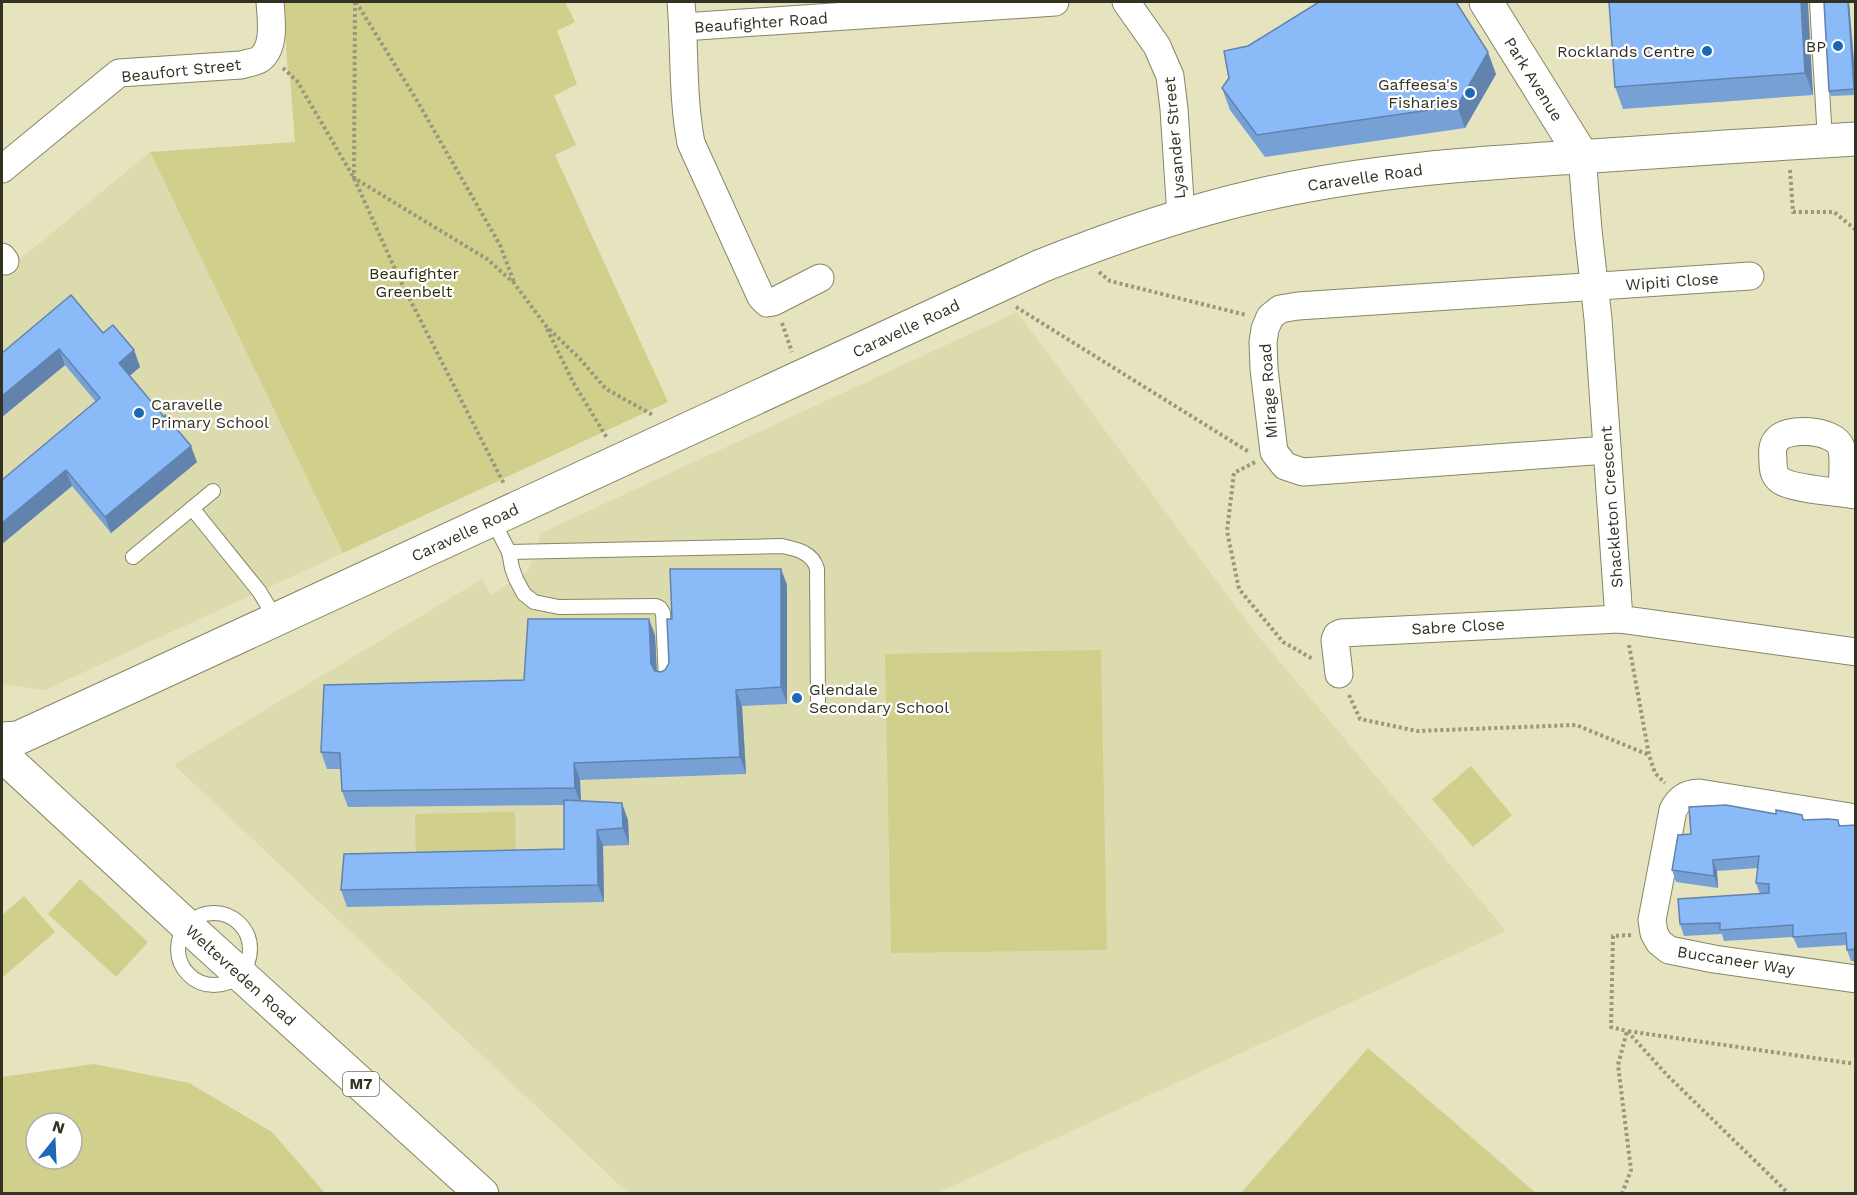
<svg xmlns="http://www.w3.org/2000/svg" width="1857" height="1195" viewBox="0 0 1857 1195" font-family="'Work Sans',sans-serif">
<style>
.built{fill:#dcdbae}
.green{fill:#d1cf8c;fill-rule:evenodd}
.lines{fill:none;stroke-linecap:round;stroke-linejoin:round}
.lane-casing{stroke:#878664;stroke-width:16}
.street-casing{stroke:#878664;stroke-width:29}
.secondary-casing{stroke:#878664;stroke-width:35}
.primary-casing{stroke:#878664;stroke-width:35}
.path{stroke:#98987c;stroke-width:4;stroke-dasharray:3 3;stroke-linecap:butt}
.lane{stroke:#fff;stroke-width:14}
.street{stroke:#fff;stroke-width:27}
.secondary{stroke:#fff;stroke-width:33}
.primary{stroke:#fff;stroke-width:33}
.wall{fill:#77a1d5}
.shaded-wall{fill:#6183ae}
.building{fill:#8abbf8;stroke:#6183ae;stroke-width:1.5}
.poi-dot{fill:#1e66b6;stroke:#fff;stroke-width:2}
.labels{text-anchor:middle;stroke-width:4.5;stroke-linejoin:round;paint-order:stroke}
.shield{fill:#fff;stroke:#707065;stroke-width:1.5}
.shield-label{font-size:15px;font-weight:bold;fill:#323223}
.street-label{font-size:16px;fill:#323223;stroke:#fff}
.poi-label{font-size:16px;fill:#323223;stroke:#fff;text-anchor:end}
.park-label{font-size:16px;fill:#312f0b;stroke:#fff}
</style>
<rect width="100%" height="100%" fill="#e5e4bf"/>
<g class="built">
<polygon points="150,152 343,553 45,690 2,684 2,274"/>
<polygon points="1017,312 1254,631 1506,931 937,1193 628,1193 174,765 482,579 491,595 528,571 541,533"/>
</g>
<g class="green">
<polygon points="283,2 565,2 575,22 557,31 577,84 554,96 576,145 555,155 668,402 343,553 150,152 295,142 290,76 288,76"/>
<polygon points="1101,650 1107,950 891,953 885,654"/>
<polygon points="1471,766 1512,815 1473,847 1432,799"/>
<polygon points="515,812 516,859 416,861 415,814"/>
<polygon points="80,879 148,942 116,977 48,914"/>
<polygon points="24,896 55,932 2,978 2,915"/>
<polygon points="1368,1048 1536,1193 1241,1193"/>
<path d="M94,1064L189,1083L272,1132L325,1193H2V1077ZM36,1123H72V1159H36Z"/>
</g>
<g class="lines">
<defs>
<g id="lane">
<polyline points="1817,2 1825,141"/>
<polyline points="192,508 259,591 276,619"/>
<polyline points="492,519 509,552 512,568 516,579 524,594 534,602 559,607 656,606 660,608 663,613 666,680"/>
<path d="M509,552L782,546C797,549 813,553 817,569L818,701"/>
<polyline points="133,557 213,491"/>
<circle cx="214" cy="949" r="36"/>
</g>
<g id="street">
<path d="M681,2C685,49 682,96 691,143L761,297L767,303L773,302L820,278"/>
<polyline points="1126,2 1157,46 1170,76 1174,109 1181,216"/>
<polyline points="683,27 1055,2"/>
<polyline points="1582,156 1588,230 1598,319 1619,619"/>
<path d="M2,169L119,73L241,65C247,63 256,62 260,59C276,47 271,18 270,2"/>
<polyline points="2,257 5,261"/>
<polyline points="1607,450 1303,472 1285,466 1274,452 1264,369 1263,342 1265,329 1270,317 1280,309 1298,306 1750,276"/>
<path d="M1842,493C1842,481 1845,457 1841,447C1834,429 1785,426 1776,441C1771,447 1773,456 1773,463C1773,471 1775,478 1783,482C1796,489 1839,492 1856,495"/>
<polyline points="1339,674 1335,640 1337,635 1341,633 1619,619 1856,652"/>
<path d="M1856,818L1699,793C1686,794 1679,798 1673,810L1652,920L1654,933L1659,942L1669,950L1714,959L1856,979"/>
</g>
<g id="secondary">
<polyline points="1486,2 1582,156"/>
<path d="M2,739L18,738L134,685L1041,266C1111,238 1182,213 1256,196C1367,170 1480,163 1593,156C1681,150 1768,144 1856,139"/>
</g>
<polyline id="primary" points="2,755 186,925 482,1194"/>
</defs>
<use href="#lane" class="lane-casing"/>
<use href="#street" class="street-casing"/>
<use href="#secondary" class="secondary-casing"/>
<use href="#primary" class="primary-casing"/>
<g class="path">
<polyline points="355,2 354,178 487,259 514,283 546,326 580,359 606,389 653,415"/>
<polyline points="356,2 416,99 500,245 514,282"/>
<polyline points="283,68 297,81 354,178 398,276 504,484"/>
<polyline points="1790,170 1793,212 1834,212 1856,230"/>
<polyline points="1099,272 1110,281 1246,315"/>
<polyline points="1016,307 1249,452"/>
<polyline points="782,323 792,352"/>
<polyline points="547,329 573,382 607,438"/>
<polyline points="1255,462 1234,473 1227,531 1239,589 1283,642 1313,659"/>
<polyline points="1629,645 1649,755 1655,773 1665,783"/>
<polyline points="1349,695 1360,719 1417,731 1576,725 1649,755"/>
<polyline points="1631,935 1613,936 1611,1027 1627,1031 1668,1076 1789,1194"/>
<polyline points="1622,1194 1631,1170 1618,1065 1627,1031 1856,1064"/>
</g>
<use href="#lane" class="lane"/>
<use href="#street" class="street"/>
<use href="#secondary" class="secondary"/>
<use href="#primary" class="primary"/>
</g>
<g class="wall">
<polygon points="1609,2 1807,2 1813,95 1623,109 1615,87"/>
<polygon points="1849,2 1856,83 1856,95 1831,96 1829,91"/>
<polygon points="1496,74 1465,128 1265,157 1230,110 1222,88"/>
<polygon points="103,333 134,350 140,367 129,376 197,462 111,533 72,486 2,544 96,402 65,365 2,417 2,353"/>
<polygon points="781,569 787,585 787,704 742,706 746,774 580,780 581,801 628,820 629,845 603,846 604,902 347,907 341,890 564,849 564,805 348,807 342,791 341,769 327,769 321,752 655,635 657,671 661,672 665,670 669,663 672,619"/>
<polygon points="1776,814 1802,815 1804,820 1838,820 1840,826 1856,825 1856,961 1851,961 1847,950 1847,945 1798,948 1793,937 1724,941 1722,934 1684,936 1680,924 1760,894 1756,883 1758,868 1717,871 1718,888 1676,882 1672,870 1691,834"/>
</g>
<g class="shaded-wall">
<polygon points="1801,2 1807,2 1808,3 1813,95 1805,73"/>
<polygon points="1848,2 1849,2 1856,92 1854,89"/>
<polygon points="1488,52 1496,74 1465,128 1457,106"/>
<polygon points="59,349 65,365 2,417 2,396"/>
<polygon points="134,350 140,367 125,380 119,363"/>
<polygon points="191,446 197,462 111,533 105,517"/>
<polygon points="66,470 72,486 2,544 2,523"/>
<polygon points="781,569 787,585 787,704 781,687"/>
<polygon points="649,619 655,635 657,681 651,664"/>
<polygon points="736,690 742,706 746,774 740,757"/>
<polygon points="574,763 580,780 581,805 575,788"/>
<polygon points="622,803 628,820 629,845 623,828"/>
<polygon points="597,830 603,846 604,902 598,885"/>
<polygon points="1713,860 1717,871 1718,888 1714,876"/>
</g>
<g class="building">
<polygon points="1319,2 1456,2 1488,52 1457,106 1257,135 1222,88 1229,78 1224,51 1248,46"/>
<polygon points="1609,2 1801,2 1805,73 1615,87"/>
<polygon points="1824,2 1848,2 1854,89 1829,91"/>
<polygon points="71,295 103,333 113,325 134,350 119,363 164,417 165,415 191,446 105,517 66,470 2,523 2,480 100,398 59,349 2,396 2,353"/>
<polygon points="670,569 781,569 781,687 736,690 740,757 574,763 575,788 342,791 340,753 321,752 324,685 524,680 528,619 649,619 651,664 655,671 661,672 665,670 669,663 667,619 672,619"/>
<polygon points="564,800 622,803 623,828 597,830 598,885 341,890 344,854 564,849"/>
<polygon points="1726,805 1776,814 1776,810 1802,815 1803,820 1828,819 1838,820 1839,826 1856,825 1856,949 1847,950 1846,933 1793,937 1793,925 1720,930 1720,923 1680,924 1678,899 1769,893 1769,884 1756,883 1759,856 1713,860 1714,876 1672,870 1678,835 1691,834 1689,807"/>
</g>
<g class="poi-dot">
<circle cx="1838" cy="46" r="6"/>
<circle cx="1707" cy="51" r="6"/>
<circle cx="1470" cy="93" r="6"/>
<circle cx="139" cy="413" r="6"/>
<circle cx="797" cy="698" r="6"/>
</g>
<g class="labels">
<rect class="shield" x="343" y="1072" width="36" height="24" rx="4.5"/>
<g class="shield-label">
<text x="361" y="1089">M7</text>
</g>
<g class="street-label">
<text transform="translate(761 22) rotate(-4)" y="6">Beaufighter Road</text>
<text transform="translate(181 70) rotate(-6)" y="6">Beaufort Street</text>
<text transform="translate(1534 79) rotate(58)" y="6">Park Avenue</text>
<text transform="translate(1174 138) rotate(-95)" y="6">Lysander Street</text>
<text transform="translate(1365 177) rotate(-8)" y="6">Caravelle Road</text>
<text transform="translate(1672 281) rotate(-4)" y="6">Wipiti Close</text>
<text transform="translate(906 328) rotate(-25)" y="6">Caravelle Road</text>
<text transform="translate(1268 391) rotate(-94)" y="6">Mirage Road</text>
<text transform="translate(1611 507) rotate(-94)" y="6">Shackleton Crescent</text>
<text transform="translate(465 532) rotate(-25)" y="6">Caravelle Road</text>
<text transform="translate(1458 626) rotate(-3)" y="6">Sabre Close</text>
<text transform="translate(1736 960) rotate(9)" y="6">Buccaneer Way</text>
<text transform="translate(241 975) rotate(42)" y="6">Weltevreden Road</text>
</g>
<g class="poi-label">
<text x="1826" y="52">BP</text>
<text x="1695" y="57">Rocklands Centre</text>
<text x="1458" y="90">Gaffeesa's<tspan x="1458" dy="18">Fisharies</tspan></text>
<text x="151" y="410" text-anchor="start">Caravelle<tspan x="151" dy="18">Primary School</tspan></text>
<text x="809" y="695" text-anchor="start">Glendale<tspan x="809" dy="18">Secondary School</tspan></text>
</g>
<g class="park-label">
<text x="414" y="279">Beaufighter<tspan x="414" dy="18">Greenbelt</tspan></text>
</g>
</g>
<rect width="1857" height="1195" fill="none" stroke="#323223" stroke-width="6"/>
<g transform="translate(54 1141) rotate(18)"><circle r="28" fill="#ffffff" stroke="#adada7" stroke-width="1.5"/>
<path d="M0-4.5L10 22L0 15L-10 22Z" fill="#1e66b6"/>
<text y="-9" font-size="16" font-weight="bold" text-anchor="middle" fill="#323223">N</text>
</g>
</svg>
